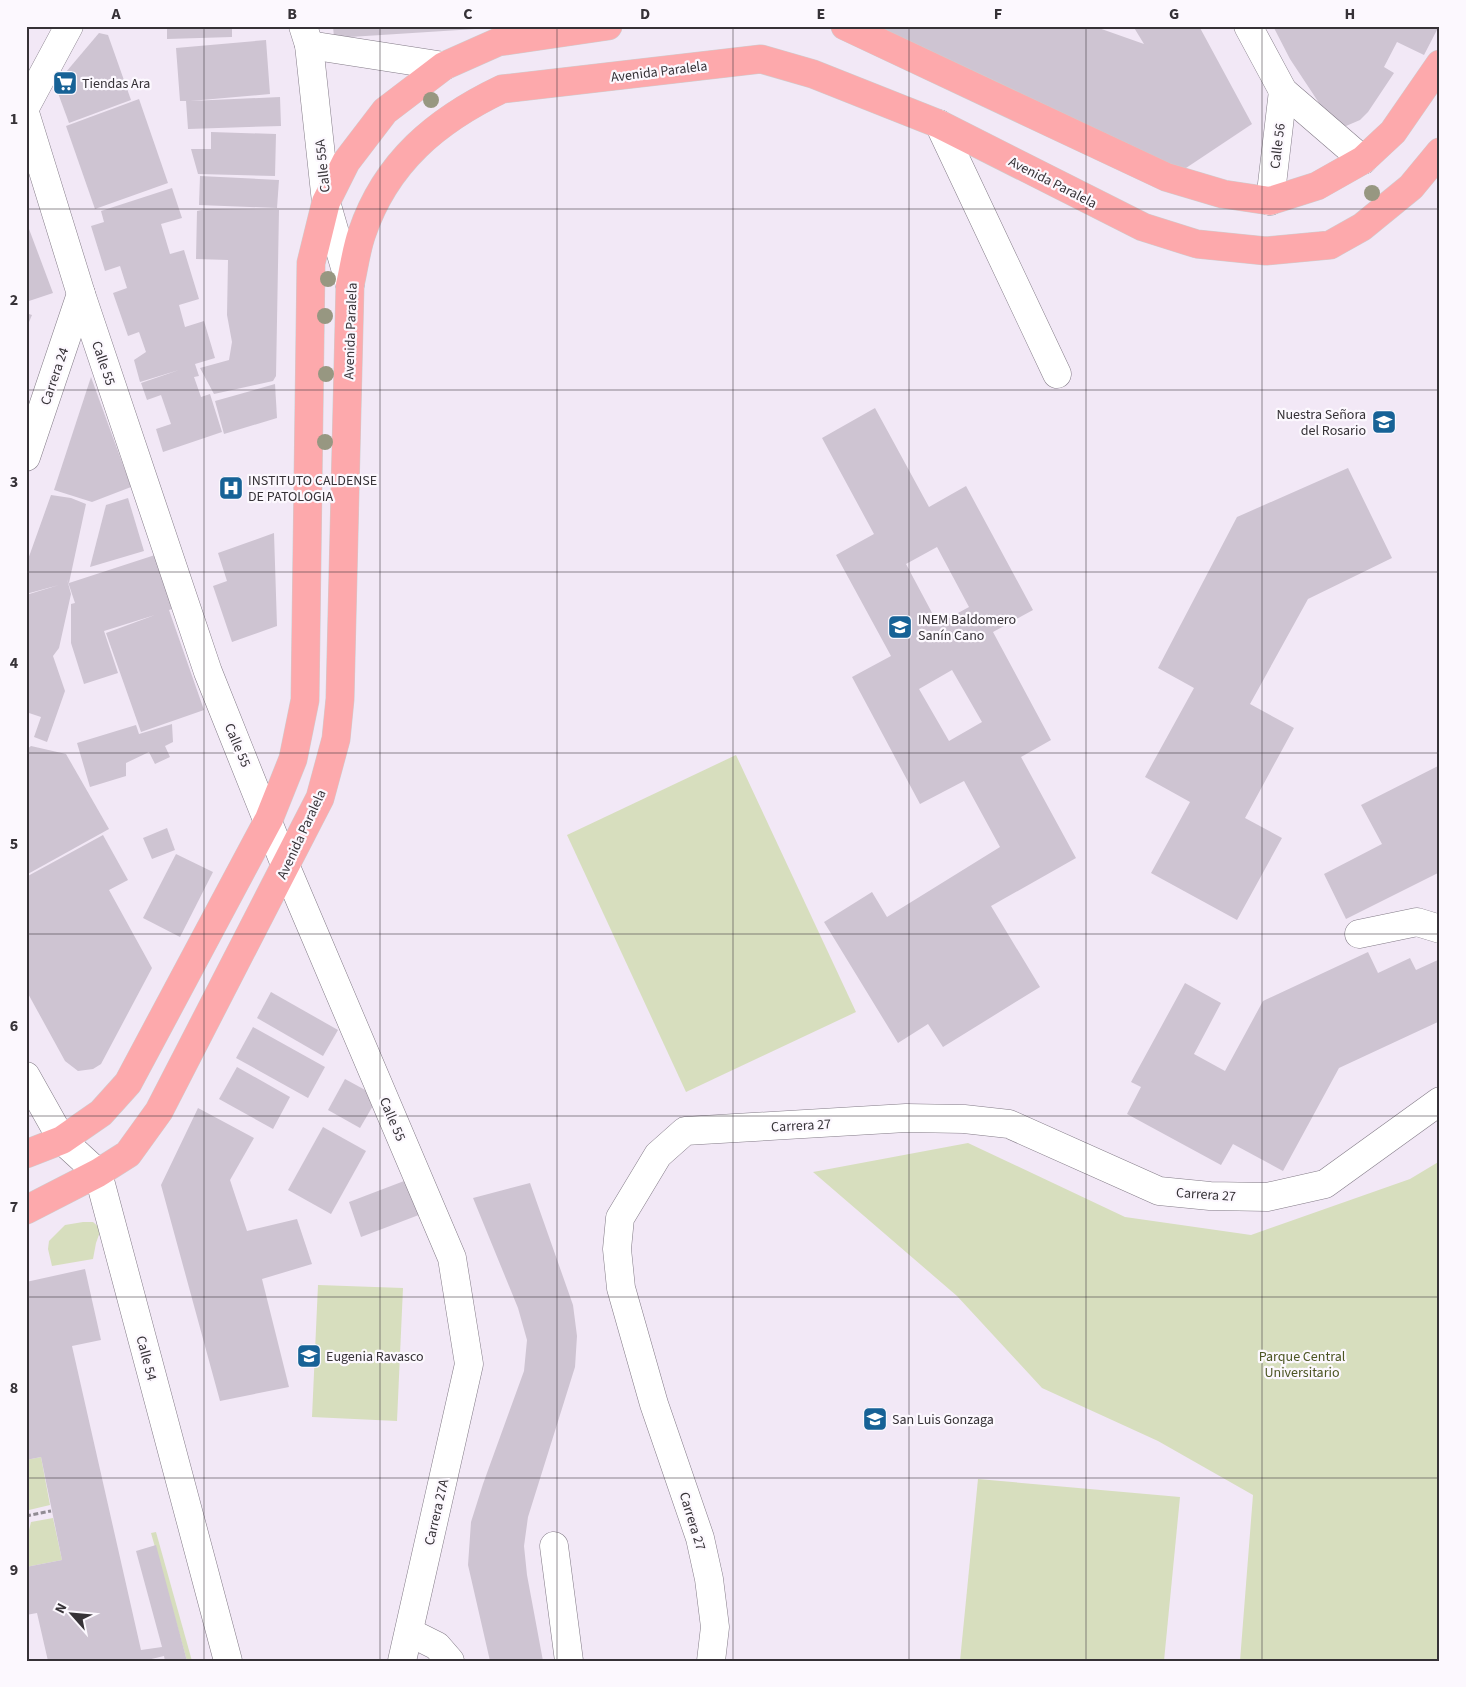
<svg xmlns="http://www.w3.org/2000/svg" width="1466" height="1687" viewBox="0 0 1466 1687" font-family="'Source Sans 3',sans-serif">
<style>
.green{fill:#d7debe}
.building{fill:#cec4d2;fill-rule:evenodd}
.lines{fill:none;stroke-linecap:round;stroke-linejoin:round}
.minor-casing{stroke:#837b87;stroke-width:29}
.major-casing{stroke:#cfcecf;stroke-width:29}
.path{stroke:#918b94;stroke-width:3;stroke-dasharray:5 2.5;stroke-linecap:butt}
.minor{stroke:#fff;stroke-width:28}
.major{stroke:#fda9ac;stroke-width:28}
.tree{fill:#979781}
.grid{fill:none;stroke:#363237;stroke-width:1;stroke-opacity:0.55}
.labels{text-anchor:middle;stroke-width:4.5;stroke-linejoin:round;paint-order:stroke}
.street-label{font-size:14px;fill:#363237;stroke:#fcf8fe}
.poi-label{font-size:14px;fill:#363237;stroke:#fcf8fe;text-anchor:start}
.park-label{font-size:14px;fill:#4c5522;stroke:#fcf8fe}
.neatline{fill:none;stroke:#363237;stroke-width:2}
.grid-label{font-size:16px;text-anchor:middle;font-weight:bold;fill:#363237}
</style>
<rect width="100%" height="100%" fill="#f2e8f6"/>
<g class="green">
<polygon points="736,755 856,1012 686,1092 567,835"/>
<polygon points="968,1143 1125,1217 1251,1235 1410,1179 1440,1161 1440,1661 1240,1661 1253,1495 1158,1441 1042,1388 957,1296 813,1172"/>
<polygon points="83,1222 93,1222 101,1229 96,1243 93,1259 52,1266 48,1249 49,1241 65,1225"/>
<polygon points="318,1285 403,1288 397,1421 312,1417"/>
<polygon points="41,1457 50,1505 29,1510 26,1505 26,1460"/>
<polygon points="978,1479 1180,1497 1164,1661 960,1661"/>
<polygon points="53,1518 62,1560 26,1567 26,1542 31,1522"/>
<polygon points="156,1532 192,1661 187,1661 151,1533"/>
</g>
<g class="building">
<polygon points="167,26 232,26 232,37 167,39"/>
<polygon points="333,26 474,26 475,29 334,38"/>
<polygon points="868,26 1093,26 1144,44 1133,26 1199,26 1252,124 1174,176"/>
<polygon points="1273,26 1439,26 1424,55 1397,42 1384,67 1394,73 1368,112 1360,120 1346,126 1338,124 1325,112 1290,59"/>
<polygon points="99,33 108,35 131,100 69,123 55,85"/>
<polygon points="266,40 270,94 190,101 280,97 281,126 188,129 186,101 180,101 176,48"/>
<polygon points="139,99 168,183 95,209 66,126"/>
<polygon points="211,132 276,134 275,176 198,174 191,149 211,149"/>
<polygon points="200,176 279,180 277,208 199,205"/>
<polygon points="172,188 182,218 161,224 170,254 184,250 199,299 179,305 185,327 204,321 215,358 195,364 199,376 194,377 201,397 210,394 222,432 163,452 156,429 171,424 161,395 147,400 141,383 179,370 140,382 134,360 146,352 139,332 128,336 113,293 127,288 120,266 105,271 91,226 104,222 101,211"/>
<polygon points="206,209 279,210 276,376 273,381 214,394 200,368 229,360 232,342 227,315 228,260 196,259 197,211"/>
<polygon points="26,221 53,293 26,302"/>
<polygon points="26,313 32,315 26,329"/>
<polygon points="91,377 131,487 92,502 54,490"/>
<polygon points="275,384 277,418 224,434 215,401"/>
<path d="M875,408L929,507L966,486L1033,610L993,632L1051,740L1021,757L1076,858L991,906L1040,987L943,1047L928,1024L898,1043L824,922L872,892L887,917L1000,847L964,781L920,804L852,677L891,656L836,555L874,534L822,438ZM937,547L969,607L938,624L906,564ZM952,670L982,722L949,741L919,689Z"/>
<polygon points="1348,468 1392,558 1308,599 1250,704 1294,728 1245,818 1282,838 1237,920 1151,873 1190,802 1145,777 1194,688 1158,668 1237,517"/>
<polygon points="51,495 71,498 86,504 69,583 155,555 172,609 169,610 204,710 141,732 106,633 155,615 104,631 118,673 84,684 71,643 71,604 75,603 67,579 71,594 59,648 53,656 65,691 47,742 34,737 41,717 26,712 26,595 59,585 26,594 26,565"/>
<polygon points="128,498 144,551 90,567 106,505"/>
<polygon points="274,533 277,626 232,642 213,586 227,581 218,553"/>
<polygon points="172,724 173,742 165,746 170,757 155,764 149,752 126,763 126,776 90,787 77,743 136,725 139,734"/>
<polygon points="31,746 66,754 109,829 26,875 26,750"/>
<polygon points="1440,765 1440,872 1346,919 1324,874 1382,844 1361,805"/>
<polygon points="167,828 175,850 152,859 143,838"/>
<polygon points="103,835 128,880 109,890 152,968 101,1064 93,1069 78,1071 65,1061 26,990 26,877"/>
<polygon points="176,854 213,872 180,937 143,918"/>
<polygon points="1368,952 1378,973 1410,958 1416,970 1440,959 1440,1021 1339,1068 1283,1171 1233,1144 1221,1165 1127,1114 1141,1087 1131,1082 1185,983 1221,1003 1194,1054 1225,1071 1263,1001"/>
<polygon points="271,992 338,1030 323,1056 257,1018"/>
<polygon points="253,1027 325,1067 308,1098 236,1058"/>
<polygon points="237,1067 290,1097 273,1129 219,1099"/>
<polygon points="345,1079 378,1097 360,1128 328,1110"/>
<polygon points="198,1108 254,1138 230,1180 247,1231 297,1219 312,1264 262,1279 289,1387 220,1401 161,1185"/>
<polygon points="323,1127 366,1151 331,1214 288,1190"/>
<polygon points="412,1178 424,1213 361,1237 349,1202"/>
<polygon points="530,1183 573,1305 577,1336 575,1367 528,1517 524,1546 527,1575 543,1661 490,1661 468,1565 471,1522 483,1484 524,1371 527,1340 518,1308 473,1198"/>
<polygon points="85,1269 101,1340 72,1346 141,1650 162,1647 136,1551 156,1545 187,1661 165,1661 164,1656 143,1661 48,1661 37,1613 26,1615 26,1567 62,1560 41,1457 26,1460 26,1282"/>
</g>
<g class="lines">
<defs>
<g id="minor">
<polyline points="303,26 309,45 326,202 350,285"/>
<polyline points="1248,26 1283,91 1363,160"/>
<polyline points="309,45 444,66"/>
<polyline points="26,106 69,26"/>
<polyline points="26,116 81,294 208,672 286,867 452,1258 469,1364 402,1661"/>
<polyline points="939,124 1057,374"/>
<polyline points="1270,201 1283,91"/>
<polyline points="26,457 81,294"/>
<polyline points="1359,934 1417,922 1440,929"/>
<polyline points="26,1076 62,1140 98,1173 228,1661"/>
<polyline points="554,1546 569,1661"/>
<polyline points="409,1632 437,1646 450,1661"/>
<polyline points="711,1661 715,1627 709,1579 700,1538 654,1404 621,1288 617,1249 620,1218 658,1155 685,1131 906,1118 964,1119 1009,1124 1159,1191 1210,1196 1267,1197 1325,1184 1440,1101"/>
</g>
<g id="major">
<polyline points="845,26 1166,177 1223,194 1270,201 1317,186 1363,160 1393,132 1440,64"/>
<polyline points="26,1154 62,1140 101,1113 128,1083 269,819 293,759 305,700 311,263 326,202 346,162 385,111 444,66 498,42 608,26"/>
<path d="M26,1210L98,1173L128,1154L159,1111L320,798L336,739L340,699L350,285C354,268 356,250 362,233C386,162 437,120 502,89L761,59L813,74L939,124L1143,227L1197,244L1266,251L1330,245L1362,227L1411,187L1440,152"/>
</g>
</defs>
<use href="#minor" class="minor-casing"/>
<use href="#major" class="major-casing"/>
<g class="path">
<polyline points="26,1516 51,1511"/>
<polyline points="26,1521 26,1527"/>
</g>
<use href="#minor" class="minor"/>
<use href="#major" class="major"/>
</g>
<g class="tree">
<circle cx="431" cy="100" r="8"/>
<circle cx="1372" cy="193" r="8"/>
<circle cx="328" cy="279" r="8"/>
<circle cx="325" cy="316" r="8"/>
<circle cx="326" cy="374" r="8"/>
<circle cx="325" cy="442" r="8"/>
</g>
<path class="grid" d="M204,26V1661M380,26V1661M557,26V1661M733,26V1661M909,26V1661M1086,26V1661M1262,26V1661M26,209H1440M26,390H1440M26,572H1440M26,753H1440M26,934H1440M26,1116H1440M26,1297H1440M26,1478H1440"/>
<defs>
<symbol id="supermarket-square" viewBox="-11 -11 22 22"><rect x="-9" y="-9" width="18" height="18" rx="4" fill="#176296" stroke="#fcf8fe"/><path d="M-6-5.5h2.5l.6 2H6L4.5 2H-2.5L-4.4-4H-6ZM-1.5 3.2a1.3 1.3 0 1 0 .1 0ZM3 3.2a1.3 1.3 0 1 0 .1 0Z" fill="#fff"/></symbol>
<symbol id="school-square" viewBox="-11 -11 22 22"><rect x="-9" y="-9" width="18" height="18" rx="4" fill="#176296" stroke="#fcf8fe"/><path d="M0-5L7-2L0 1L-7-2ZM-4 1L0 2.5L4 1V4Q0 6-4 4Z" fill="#fff"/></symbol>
<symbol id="hospital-square" viewBox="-11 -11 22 22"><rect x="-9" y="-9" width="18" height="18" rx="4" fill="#176296" stroke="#fcf8fe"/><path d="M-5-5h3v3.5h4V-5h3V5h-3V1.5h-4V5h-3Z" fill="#fff"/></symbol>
</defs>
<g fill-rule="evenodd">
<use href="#supermarket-square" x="51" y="69" width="28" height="28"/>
<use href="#school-square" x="1370" y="408" width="28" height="28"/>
<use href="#hospital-square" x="217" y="474" width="28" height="28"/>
<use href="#school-square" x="886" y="613" width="28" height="28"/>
<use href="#school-square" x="295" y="1342" width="28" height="28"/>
<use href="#school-square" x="861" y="1405" width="28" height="28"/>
</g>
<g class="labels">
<g class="street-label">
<text transform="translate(659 71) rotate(-7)" y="5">Avenida Paralela</text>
<text transform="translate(1277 146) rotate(-83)" y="5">Calle 56</text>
<text transform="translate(322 166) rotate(-96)" y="5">Calle 55A</text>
<text transform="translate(1053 182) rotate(27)" y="5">Avenida Paralela</text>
<text transform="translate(350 331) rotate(-88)" y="5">Avenida Paralela</text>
<text transform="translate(104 363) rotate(71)" y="5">Calle 55</text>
<text transform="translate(54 376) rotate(-71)" y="5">Carrera 24</text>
<text transform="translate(238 745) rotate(67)" y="5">Calle 55</text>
<text transform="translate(301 834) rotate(-65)" y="5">Avenida Paralela</text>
<text transform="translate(393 1119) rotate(67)" y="5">Calle 55</text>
<text transform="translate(801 1125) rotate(-3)" y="5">Carrera 27</text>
<text transform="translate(1206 1194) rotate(4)" y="5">Carrera 27</text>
<text transform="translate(147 1358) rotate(75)" y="5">Calle 54</text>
<text transform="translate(436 1512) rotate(-77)" y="5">Carrera 27A</text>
<text transform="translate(693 1521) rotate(73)" y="5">Carrera 27</text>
</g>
<g class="poi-label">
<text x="82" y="88">Tiendas Ara</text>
<text x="1366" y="419" text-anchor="end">Nuestra Señora<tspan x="1366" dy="16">del Rosario</tspan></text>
<text x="248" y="485">INSTITUTO CALDENSE<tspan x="248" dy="16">DE PATOLOGIA</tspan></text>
<text x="918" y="624">INEM Baldomero<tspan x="918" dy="16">Sanín Cano</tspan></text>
<text x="326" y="1361">Eugenia Ravasco</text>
<text x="892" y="1424">San Luis Gonzaga</text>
</g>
<g class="park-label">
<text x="1302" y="1361">Parque Central<tspan x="1302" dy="16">Universitario</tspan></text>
</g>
</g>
<rect width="1466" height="1687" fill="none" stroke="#fcf8fe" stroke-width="55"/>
<g transform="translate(72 1614) rotate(297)" stroke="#fcf8fe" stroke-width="4" paint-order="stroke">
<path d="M0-4L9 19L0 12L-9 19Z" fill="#363237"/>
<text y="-8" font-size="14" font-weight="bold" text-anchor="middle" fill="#363237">N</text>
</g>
<rect x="28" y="28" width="1410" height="1632" class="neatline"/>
<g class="grid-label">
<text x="116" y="19">A</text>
<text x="292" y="19">B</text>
<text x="468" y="19">C</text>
<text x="645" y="19">D</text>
<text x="821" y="19">E</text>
<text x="998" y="19">F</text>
<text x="1174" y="19">G</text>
<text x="1350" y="19">H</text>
<text x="14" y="124">1</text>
<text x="14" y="305">2</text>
<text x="14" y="487">3</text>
<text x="14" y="668">4</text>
<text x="14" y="849">5</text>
<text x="14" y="1031">6</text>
<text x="14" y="1212">7</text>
<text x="14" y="1393">8</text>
<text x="14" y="1575">9</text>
</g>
</svg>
